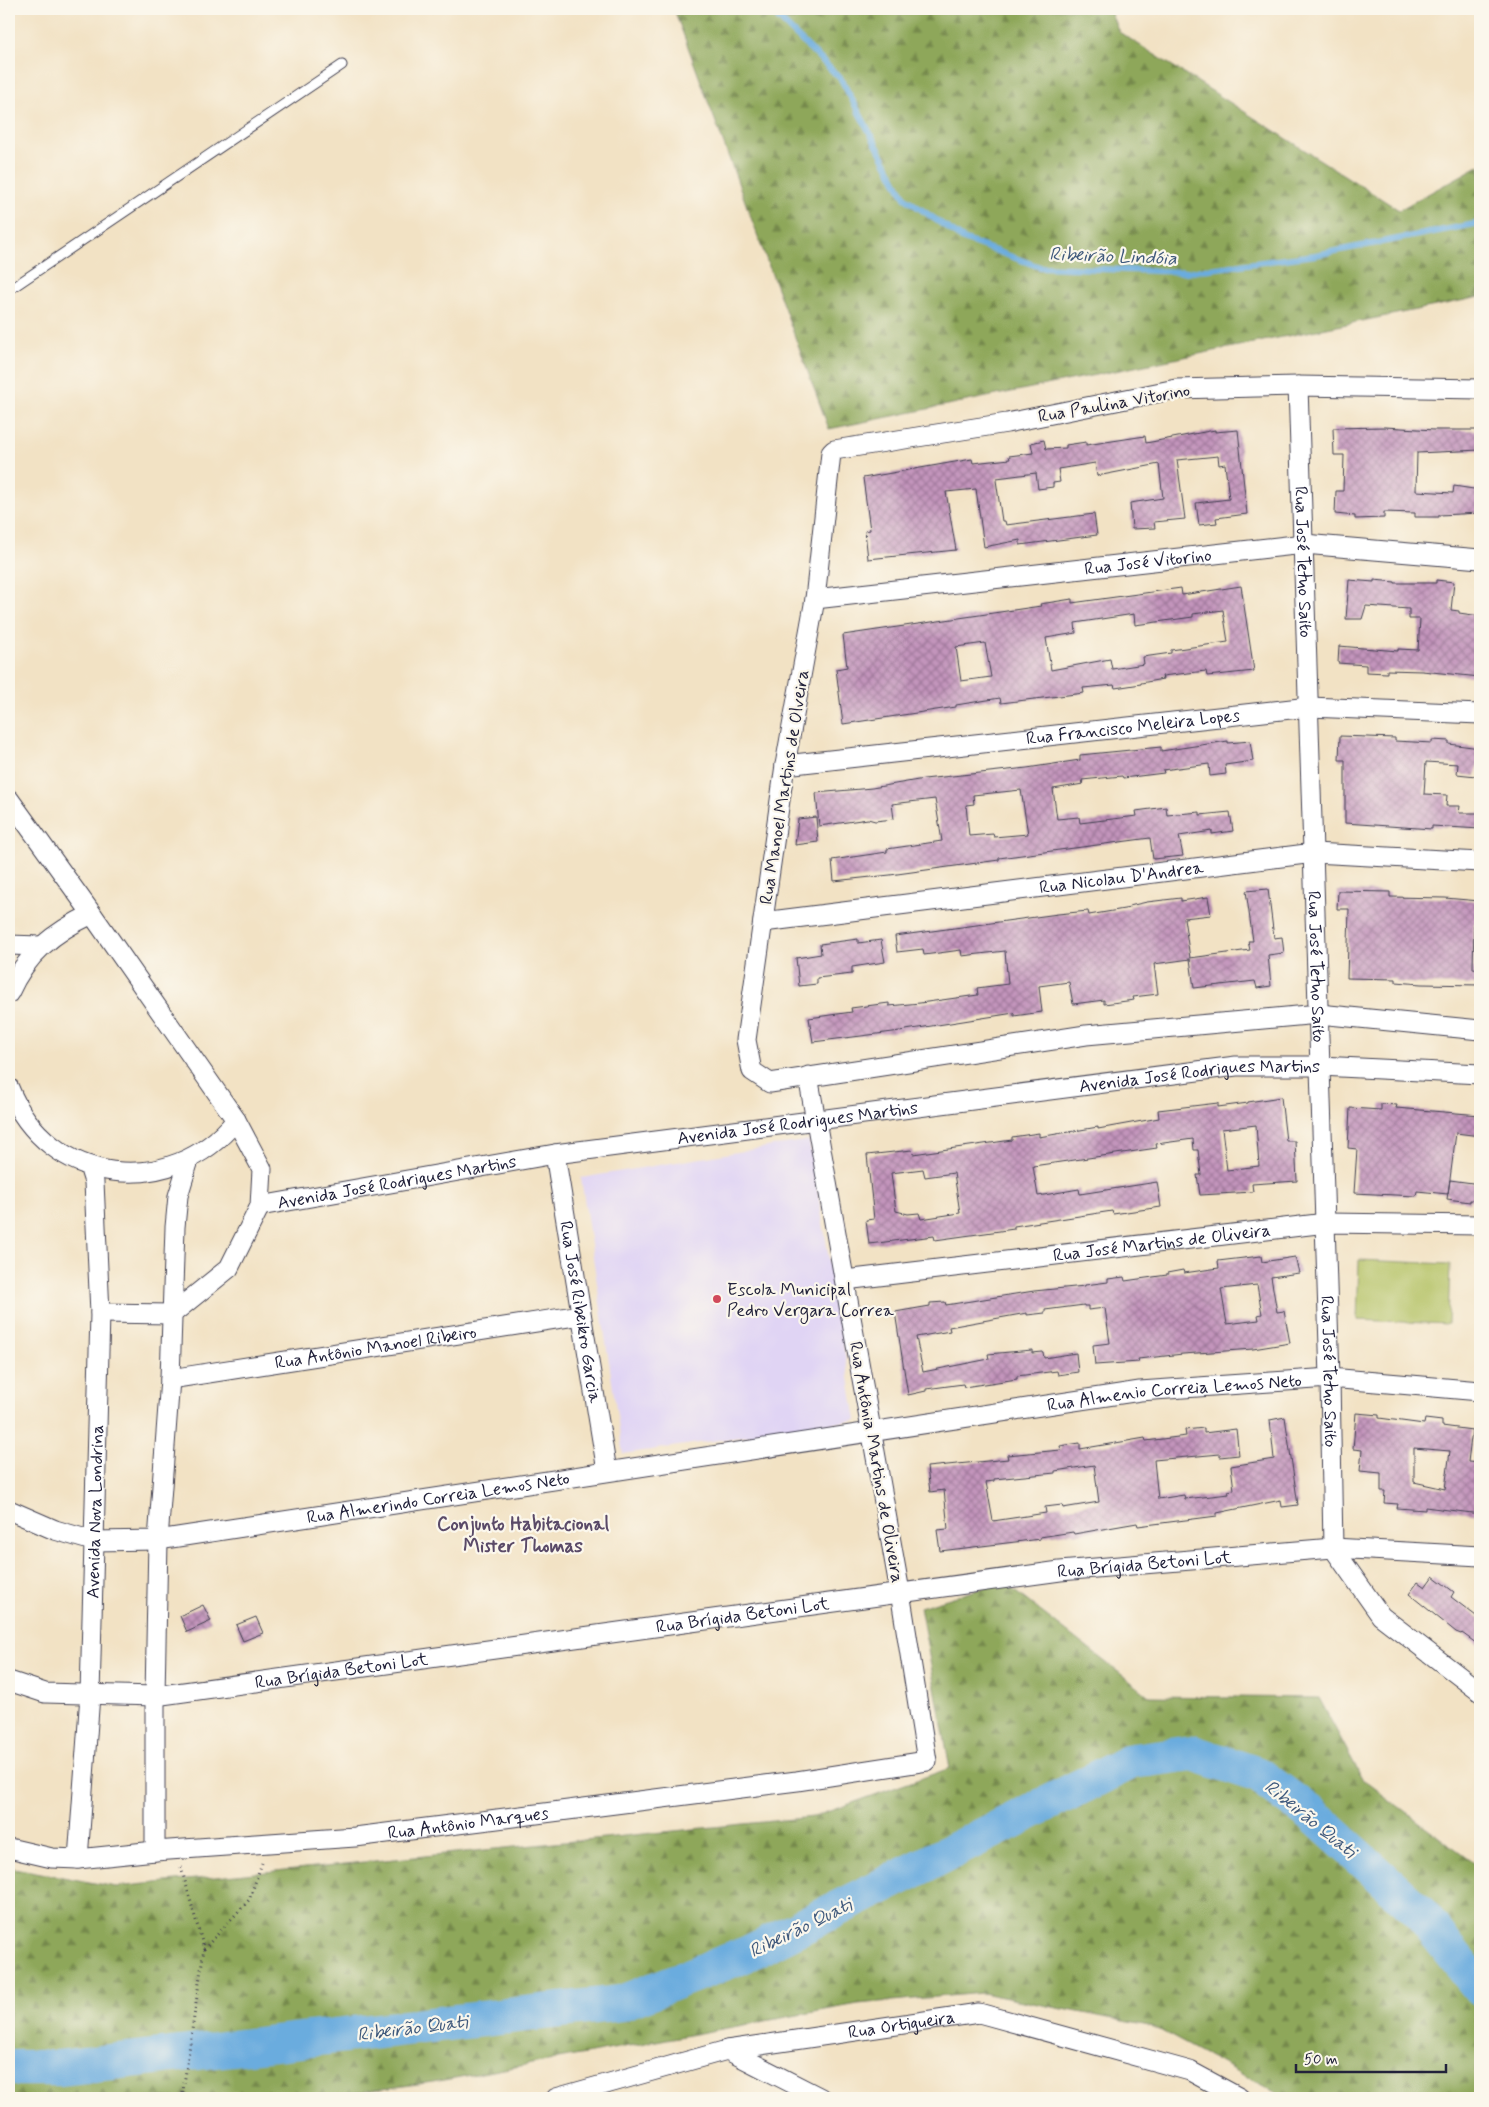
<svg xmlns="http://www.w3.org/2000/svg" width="1489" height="2107" viewBox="0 0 1489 2107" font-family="Mynerve,sans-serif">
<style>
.built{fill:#e0d4f4}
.forest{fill:url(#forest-firs);stroke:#58644a}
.green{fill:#b3c164;stroke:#6a7250}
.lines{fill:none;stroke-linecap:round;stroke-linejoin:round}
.stream{stroke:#6aacde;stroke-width:6}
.river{stroke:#6aacde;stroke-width:36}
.building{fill:url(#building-cross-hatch);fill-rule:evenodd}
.lane-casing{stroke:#413f50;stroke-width:11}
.street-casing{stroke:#413f50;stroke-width:21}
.path{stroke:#413f50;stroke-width:3;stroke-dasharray:1 4;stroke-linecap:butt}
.lane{stroke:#fff;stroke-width:9}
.street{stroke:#fff;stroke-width:19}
.poi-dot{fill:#d1495b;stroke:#fbf7ec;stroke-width:2}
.labels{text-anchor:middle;stroke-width:4.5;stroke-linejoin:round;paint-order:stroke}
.street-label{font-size:18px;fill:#22223b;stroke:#fbf7ec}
.poi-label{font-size:18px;fill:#22223b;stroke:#fbf7ec;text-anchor:start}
.water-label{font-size:19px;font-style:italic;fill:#3f597c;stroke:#fbf7ec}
.neighbourhood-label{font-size:19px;font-weight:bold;fill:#5a4a68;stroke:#fbf7ec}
</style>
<defs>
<pattern id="forest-firs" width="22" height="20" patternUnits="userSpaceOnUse" patternTransform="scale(1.25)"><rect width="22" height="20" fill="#8ea75a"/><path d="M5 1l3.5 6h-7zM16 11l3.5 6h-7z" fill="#74884c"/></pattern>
<pattern id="building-cross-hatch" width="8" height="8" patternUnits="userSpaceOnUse" patternTransform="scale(1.25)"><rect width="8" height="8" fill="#c394bc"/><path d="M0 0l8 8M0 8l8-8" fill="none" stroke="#9e789a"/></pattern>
</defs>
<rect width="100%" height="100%" fill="#fbf7ec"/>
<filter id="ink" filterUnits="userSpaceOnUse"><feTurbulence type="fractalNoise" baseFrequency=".02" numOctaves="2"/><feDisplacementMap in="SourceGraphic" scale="10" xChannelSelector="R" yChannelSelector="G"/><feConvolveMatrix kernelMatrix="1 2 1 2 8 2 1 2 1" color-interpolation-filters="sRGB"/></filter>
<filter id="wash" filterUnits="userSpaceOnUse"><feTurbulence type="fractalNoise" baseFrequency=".0096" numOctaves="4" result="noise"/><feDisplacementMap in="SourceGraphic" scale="20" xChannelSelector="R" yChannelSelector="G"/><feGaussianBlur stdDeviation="1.12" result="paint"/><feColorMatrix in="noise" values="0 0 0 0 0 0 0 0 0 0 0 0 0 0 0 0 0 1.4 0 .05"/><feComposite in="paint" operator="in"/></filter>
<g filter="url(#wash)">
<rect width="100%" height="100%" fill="#f2e2c4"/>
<polygon class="built" points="809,1140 856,1420 623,1454 581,1178"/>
<g class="forest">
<polygon points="674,9 1109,9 1119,32 1399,210 1480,165 1480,297 829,429"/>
<polygon points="1003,1582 1149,1696 1319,1698 1363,1780 1480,1867 1480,2098 1286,2098 1154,2027 982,1993 858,2004 433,2082 315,2098 9,2098 9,1867 116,1887 813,1817 950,1768 920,1607"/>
</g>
<polygon class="green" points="1359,1260 1450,1264 1448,1324 1357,1320"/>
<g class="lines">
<polyline class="stream" points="769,9 841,79 905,198 963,239 1040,267 1187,272 1315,255 1480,223"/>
<polyline class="river" points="9,2068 59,2068 621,2003 747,1954 1132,1761 1193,1753 1259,1775 1314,1816 1417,1909 1480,1988"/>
</g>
<g id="blocks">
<g class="building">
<polygon points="1385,427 1434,430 1480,430 1480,450 1417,453 1416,491 1453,493 1454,486 1480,490 1480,513 1439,515 1439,517 1415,517 1415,513 1384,512 1384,518 1355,519 1355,516 1335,514 1336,491 1343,491 1344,455 1334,455 1333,428"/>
<polygon points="1215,430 1215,432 1238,430 1247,514 1216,518 1217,523 1199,525 1196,503 1229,499 1225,464 1219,465 1218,456 1177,460 1185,519 1154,522 1155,528 1132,529 1130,503 1163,498 1159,464 1097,476 1095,463 1058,469 1060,482 1053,483 1053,487 1038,489 1036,473 997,478 996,480 1002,521 1005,521 1006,525 1094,514 1097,535 1020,545 1020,540 984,547 976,489 946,492 956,550 868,559 865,531 870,530 863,478 972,459 973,463 1010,459 1009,456 1033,453 1031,443 1044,440 1046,449 1066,448 1066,445 1086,442 1086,445 1145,436 1146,443"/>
<polygon points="1349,580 1374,582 1374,580 1395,582 1395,583 1436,583 1436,580 1454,582 1451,610 1459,611 1459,613 1480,616 1480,677 1422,671 1387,670 1387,673 1366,672 1366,665 1338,663 1339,646 1398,651 1398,649 1418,650 1420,619 1409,619 1409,609 1366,606 1362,619 1346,619"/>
<path d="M1241,586L1254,671L1207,676L1206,671L1162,676L1163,679L1141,683V684L1115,688L1114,685L1083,688L1084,693L1001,703L1000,698L956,705V707L843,724L836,669L847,667L843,635L1041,606L1040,604L1072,599V603L1181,588L1182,595ZM1223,610L1228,642L1171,650V653L1143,657L1144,664L1112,669L1110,659L1051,670L1046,638L1076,633L1075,623L1134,614L1135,625L1193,617V614ZM985,643L991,677L961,681L956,647Z"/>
<polygon points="1340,736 1395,738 1395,741 1432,743 1432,740 1449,741 1449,744 1480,748 1480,766 1477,766 1476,776 1457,774 1458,764 1426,762 1424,794 1447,795 1446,806 1460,806 1459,813 1480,813 1480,829 1432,826 1432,829 1345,823 1345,760 1339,760"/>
<path d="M1228,741V743L1250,741L1253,761L1225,765L1226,774L1210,776L1209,764L1163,770L1164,773L1123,778L1122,776L1082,780L1083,784L1053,789L1057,819L1079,817L1080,823L1137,816L1136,811L1166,807L1167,815L1200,812V815L1230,812L1233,831L1212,834V831L1179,836L1183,856L1153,859L1150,838L999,858V860L890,875L834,881L832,860L887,852V849L942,841L935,799L892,804L894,819L875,821L868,819L819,826L816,793L872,788L924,779L1027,768L1080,760V755L1161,747V751ZM1021,790L1028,834L994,837L993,834L969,836L966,805L974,804L973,795Z"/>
<polygon points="816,817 818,842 795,845 798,819"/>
<polygon points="1268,889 1274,938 1282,937 1284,953 1268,955 1271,986 1257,988 1255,981 1194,988 1190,959 1154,964 1158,994 1133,997 1134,1000 1104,1004 1104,1000 1073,1004 1069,982 1039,986 1042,1012 1014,1016 1014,1013 893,1032 813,1042 809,1018 852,1012 851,1008 889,1003 889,1006 920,1003 978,995 977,988 1008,984 1005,951 962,956 961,950 924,955 923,949 897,952 895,936 1058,914 1088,911 1089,915 1130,908 1129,906 1147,902 1181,898 1181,901 1208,897 1211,915 1184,918 1190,958 1250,950 1248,941 1253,941 1246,891"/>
<polygon points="1338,891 1390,892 1390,897 1445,898 1480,901 1480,924 1474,924 1473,968 1480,969 1480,985 1421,984 1396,982 1396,979 1347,978 1349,909 1337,909"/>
<polygon points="858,939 858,943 881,940 885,962 852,967 852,974 817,978 817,984 799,986 796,958 821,954 820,944"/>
<path d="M1281,1097L1286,1141H1295L1297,1181L1252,1184L1253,1192L1200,1195L1197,1175H1201L1198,1150H1194L1193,1139L1156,1144L1157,1148L1033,1166L1038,1196L1079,1189L1080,1194L1157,1182L1161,1207L1113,1214L1112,1211L1014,1226V1229L935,1240L934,1236L869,1244L866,1220L874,1219L867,1155L912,1150L913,1154L1012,1140V1137L1039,1133V1137L1098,1127V1129L1159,1118L1158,1110L1218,1103V1107L1248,1103V1102ZM1256,1125L1259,1166L1227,1170L1222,1129ZM923,1169L925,1177L954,1173L960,1213L921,1219L919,1213L908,1214L896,1211L891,1173Z"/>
<polygon points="1381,1104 1397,1105 1396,1108 1480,1115 1480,1136 1456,1133 1448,1194 1417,1191 1416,1196 1354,1193 1357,1149 1348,1148 1350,1108 1381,1110"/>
<polygon points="1450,1180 1480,1184 1480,1201 1470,1200 1470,1202 1447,1199"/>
<path d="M1261,1256L1262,1262L1295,1257L1299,1273L1271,1277L1277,1312L1284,1311L1290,1343L1253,1349L1183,1354L1138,1359L1139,1362L1095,1365L1093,1345L1110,1343L1105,1308L1088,1310V1306H1084V1305L1045,1310V1313L1027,1315V1313L949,1327L950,1331L916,1337L923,1372L989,1359L988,1354L1032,1350V1353L1043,1352L1044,1358L1076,1353L1078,1372L1058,1375L1057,1371L1017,1376V1379L964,1387L963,1384L926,1389V1391L908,1395L895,1312L930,1306V1303L945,1302L946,1305L1034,1291L1085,1286V1285L1108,1282V1279L1124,1277L1125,1281L1167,1275V1273L1183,1270L1184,1273L1219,1268L1218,1261ZM1257,1285L1262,1314L1258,1315L1259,1320L1227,1324L1221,1289Z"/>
<path d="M1356,1413L1379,1415V1418L1424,1424L1425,1419L1442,1421V1426L1472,1430L1468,1462L1480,1463V1514L1425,1507V1510L1397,1508L1398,1504L1384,1503L1385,1491H1381V1473L1360,1471L1362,1450L1353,1449ZM1414,1448L1450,1451L1445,1489L1414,1482Z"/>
<path d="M1285,1417L1298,1505L1282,1507L1281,1500L1217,1513V1516L1138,1526L1137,1523L1074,1534L1073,1532L1040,1537V1539L940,1551L937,1530L948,1529L944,1490L930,1492L927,1467L1008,1459L1007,1455L1061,1450L1060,1446L1080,1443V1449L1145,1438L1146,1441L1186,1436L1185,1430L1204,1428V1433L1236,1429L1239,1455L1220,1457V1454L1154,1460L1158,1499L1184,1495L1185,1499L1229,1494L1228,1491L1234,1490L1231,1466L1274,1459L1270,1420ZM1094,1465L1099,1502L1063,1508L1062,1505L1045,1507L1046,1513L993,1521L986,1482L994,1481V1479L1055,1473V1471Z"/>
<polygon points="1433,1576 1454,1592 1451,1597 1480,1619 1480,1646 1462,1633 1461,1634 1456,1632 1409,1594 1418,1582 1425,1587"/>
<polygon points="203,1605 211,1621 187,1632 180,1616"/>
<polygon points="256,1617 263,1633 243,1641 236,1625"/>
</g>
</g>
</g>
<g filter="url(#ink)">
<use href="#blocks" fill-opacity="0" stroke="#413f50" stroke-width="1"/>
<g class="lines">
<defs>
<polyline id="lane" points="9,290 342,65"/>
<g id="street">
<path id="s1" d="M1298,386L1330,1378L1333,1548L1381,1616L1480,1692"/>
<polyline points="1480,389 1298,386 1176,389 1007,423 834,450 831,453 815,599 785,765 746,1040 752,1071 770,1083 1086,1035 1319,1014 1480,1030"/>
<path id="s2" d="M815,599L1304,544L1480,559"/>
<path id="s3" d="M785,765L1309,707L1480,714"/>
<polyline points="9,799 92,914 236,1120 262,1169 260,1206 229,1268 172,1314 100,1313"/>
<path id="s4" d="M763,922L1314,853L1480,862"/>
<polyline points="9,945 40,946"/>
<path d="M9,993C26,954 54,932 92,914"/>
<path d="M9,1088C48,1186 171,1201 236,1120"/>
<path id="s5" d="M555,1154L607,1471"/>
<path id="s6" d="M260,1206L555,1154L1236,1066H1320L1480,1074"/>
<path id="s7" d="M845,1280L1326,1223L1480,1225"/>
<path id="s8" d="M170,1379L581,1315"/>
<path id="s9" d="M9,1510L55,1530L93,1541L158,1540L1140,1391L1330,1378L1480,1391"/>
<path id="s10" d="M9,1681L45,1693L155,1696L1060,1571L1333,1548L1480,1556"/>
<path id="s11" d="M9,1848L52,1858L78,1859L155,1851L355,1837L797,1781L927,1761L900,1592L808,1076"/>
<polyline points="155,1851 155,1696 158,1540 170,1379 175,1227 178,1196 189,1160"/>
<path id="s12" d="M78,1859L90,1695L100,1313L94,1182L89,1166"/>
<polyline points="727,2050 821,2098"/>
<path id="s13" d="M556,2098L727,2050L979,2013L1190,2071L1240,2098"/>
</g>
</defs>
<use href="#lane" class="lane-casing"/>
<use href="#street" class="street-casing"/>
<g class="path">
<polyline points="181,1867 204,1949 249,1900 262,1863"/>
<polyline points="182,2098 204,1949"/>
</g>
<use href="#lane" class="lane"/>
<use href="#street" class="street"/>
</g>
</g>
<circle class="poi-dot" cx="717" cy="1299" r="5"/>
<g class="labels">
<g class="street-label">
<text transform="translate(1114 403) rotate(-10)" y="6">Rua Paulina Vitorino</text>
<text dy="6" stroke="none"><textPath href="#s2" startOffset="335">Rua José Vitorino</textPath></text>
<text dy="6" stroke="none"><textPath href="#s1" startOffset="176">Rua José Tetuo Saito</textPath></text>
<text dy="6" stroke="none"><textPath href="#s3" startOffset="350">Rua Francisco Meleira Lopes</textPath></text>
<text transform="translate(784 787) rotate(-81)" y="6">Rua Manoel Martins de Olveira</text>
<text dy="6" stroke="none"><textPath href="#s4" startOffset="361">Rua Nicolau D'Andrea</textPath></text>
<text dy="6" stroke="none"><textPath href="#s1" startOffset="581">Rua José Tetuo Saito</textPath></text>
<text dy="6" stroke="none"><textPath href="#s6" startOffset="949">Avenida José Rodrigues Martins</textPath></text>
<text dy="6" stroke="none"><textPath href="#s6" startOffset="544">Avenida José Rodrigues Martins</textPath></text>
<text dy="6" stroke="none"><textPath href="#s6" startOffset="139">Avenida José Rodrigues Martins</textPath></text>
<text dy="6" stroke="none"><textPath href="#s7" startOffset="319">Rua José Martins de Oliveira</textPath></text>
<text dy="6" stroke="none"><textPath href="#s5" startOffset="160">Rua José Ribeikro Garcia</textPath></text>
<text dy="6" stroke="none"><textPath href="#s8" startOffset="208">Rua Antônio Manoel Ribeiro</textPath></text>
<text dy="6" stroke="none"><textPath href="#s1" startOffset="986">Rua José Tetuo Saito</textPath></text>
<text dy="6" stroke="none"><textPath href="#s9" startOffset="1182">Rua Almenio Correia Lemos Neto</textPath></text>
<text transform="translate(877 1462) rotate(80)" y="6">Rua Antônia Martins de Oliveira</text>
<text dy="6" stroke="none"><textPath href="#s9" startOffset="438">Rua Almerindo Correia Lemos Neto</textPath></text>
<text dy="6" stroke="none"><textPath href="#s12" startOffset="348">Avenida Nova Londrina</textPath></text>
<text dy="6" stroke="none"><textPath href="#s10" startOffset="1146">Rua Brígida Betoni Lot</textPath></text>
<text dy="6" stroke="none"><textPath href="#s10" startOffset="741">Rua Brígida Betoni Lot</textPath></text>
<text dy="6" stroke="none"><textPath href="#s10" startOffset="336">Rua Brígida Betoni Lot</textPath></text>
<text dy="6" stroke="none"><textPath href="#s11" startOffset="462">Rua Antônio Marques</textPath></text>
<text dy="6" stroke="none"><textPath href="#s13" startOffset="354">Rua Ortigueira</textPath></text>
</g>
<g class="poi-label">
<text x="727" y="1295">Escola Municipal<tspan x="727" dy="21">Pedro Vergara Correa</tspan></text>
</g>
<g class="water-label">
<text transform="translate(1113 255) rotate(2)" y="7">Ribeirão Lindóia</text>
<text transform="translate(1311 1818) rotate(39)" y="7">Ribeirão Quati</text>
<text transform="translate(800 1927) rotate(-26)" y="7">Ribeirão Quati</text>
<text transform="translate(412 2027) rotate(-7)" y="7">Ribeirão Quati</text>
</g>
<g class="neighbourhood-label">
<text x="523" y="1530">Conjunto Habitacional<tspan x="523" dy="22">Mister Thomas</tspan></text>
</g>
</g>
<rect width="1489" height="2107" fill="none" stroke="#fbf7ec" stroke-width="30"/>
<path d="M1296 2064v8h150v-8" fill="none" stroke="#22223b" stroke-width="2.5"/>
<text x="1304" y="2064" font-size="15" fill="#22223b" stroke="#fbf7ec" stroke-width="4" paint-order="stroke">50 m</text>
</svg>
